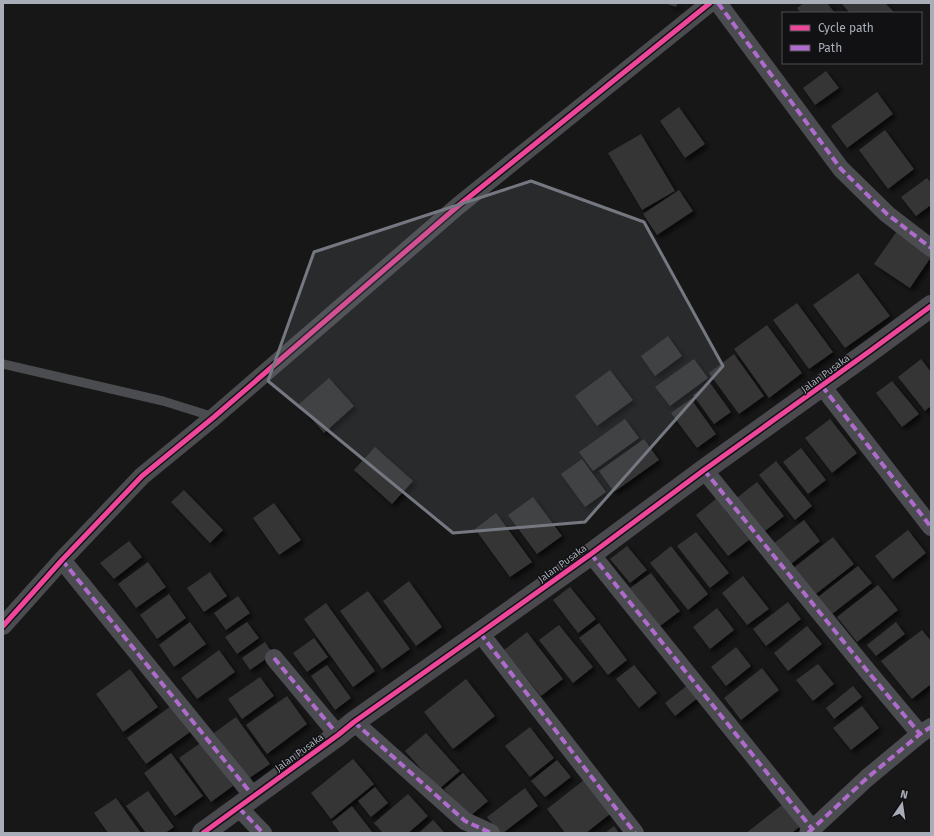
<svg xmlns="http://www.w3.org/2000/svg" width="934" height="836" viewBox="0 0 934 836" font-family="'Fira Sans',sans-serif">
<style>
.building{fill:#353536;filter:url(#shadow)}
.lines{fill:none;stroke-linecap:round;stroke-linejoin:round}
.lane{stroke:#4b4c50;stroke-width:9}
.street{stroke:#4b4c50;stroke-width:18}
.secondary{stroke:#4a4a4e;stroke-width:22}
.quiet{stroke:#b06ccc;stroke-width:4;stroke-dasharray:8 4;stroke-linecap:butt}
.cycleway-casing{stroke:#111113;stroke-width:8}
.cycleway{stroke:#ed469a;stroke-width:5}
.marked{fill:#757880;fill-opacity:0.2;stroke:#757880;stroke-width:3;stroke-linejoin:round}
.labels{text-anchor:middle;stroke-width:3;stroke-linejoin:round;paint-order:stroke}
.street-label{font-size:10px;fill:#a8adb8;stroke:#111113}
</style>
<defs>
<filter id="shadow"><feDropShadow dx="3.5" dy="3.5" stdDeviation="2" flood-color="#0009"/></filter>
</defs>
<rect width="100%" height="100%" fill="#171717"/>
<g class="building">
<polygon points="664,3 678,3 676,7"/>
<polygon points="804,3 827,3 835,13 801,13 797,8"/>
<polygon points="841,3 885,3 895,13 850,13"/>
<polygon points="826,71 839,88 815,105 803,88"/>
<polygon points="877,92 893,114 847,148 831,126"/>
<polygon points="679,107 705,144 685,158 660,121"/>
<polygon points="885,130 914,169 888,189 859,150"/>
<polygon points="641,134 675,191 642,210 608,153"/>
<polygon points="927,178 931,183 931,205 916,216 901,197"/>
<polygon points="679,190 693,211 657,235 643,214"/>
<polygon points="897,231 931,254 931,257 910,288 874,264"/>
<polygon points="858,273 890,316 845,348 813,305"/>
<polygon points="797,303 833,352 809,369 773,320"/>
<polygon points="767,325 802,373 769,398 734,349"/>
<polygon points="668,336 682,356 655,376 641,356"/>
<polygon points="734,354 764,396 739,414 709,373"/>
<polygon points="694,359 708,378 670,406 655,387"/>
<polygon points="921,359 931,372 931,406 925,411 898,377"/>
<polygon points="610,370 633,400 597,426 575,396"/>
<polygon points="329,378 354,406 324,433 299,404"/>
<polygon points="892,381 919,414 902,427 876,393"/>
<polygon points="710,383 731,412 714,424 693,395"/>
<polygon points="691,399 716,434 697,448 671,413"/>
<polygon points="625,419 639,438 593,471 579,452"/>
<polygon points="830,419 857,453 832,473 805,438"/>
<polygon points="644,439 659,460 614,492 599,471"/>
<polygon points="375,447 413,481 392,504 354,470"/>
<polygon points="801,448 826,480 808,494 783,462"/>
<polygon points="582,459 606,492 585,507 561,474"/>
<polygon points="776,461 812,506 795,520 759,475"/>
<polygon points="757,482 784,516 761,534 734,500"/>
<polygon points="184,490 223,530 210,543 171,502"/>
<polygon points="533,497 562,536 537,554 508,515"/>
<polygon points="716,499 749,540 728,556 696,515"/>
<polygon points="274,503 301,540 279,555 253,518"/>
<polygon points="496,513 532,562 510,577 475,529"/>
<polygon points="804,520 820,541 786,568 769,547"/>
<polygon points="908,530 926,553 893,579 875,556"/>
<polygon points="696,532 729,573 710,588 677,546"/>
<polygon points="833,537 854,564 812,597 791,570"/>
<polygon points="129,541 142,557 114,579 100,563"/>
<polygon points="627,546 647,570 630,583 610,559"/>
<polygon points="671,546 708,594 688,610 650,563"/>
<polygon points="148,562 166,587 136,608 118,584"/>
<polygon points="858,566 872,583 832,614 818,597"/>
<polygon points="210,572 227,596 204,612 187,588"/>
<polygon points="651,573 680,611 660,626 630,588"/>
<polygon points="743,576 769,609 747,625 722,593"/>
<polygon points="409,581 442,627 416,646 383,601"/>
<polygon points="878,585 898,610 857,642 837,617"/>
<polygon points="570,587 596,619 578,633 553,600"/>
<polygon points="368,591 410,649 382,669 340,611"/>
<polygon points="169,594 186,618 157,639 140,615"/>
<polygon points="238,596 250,613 226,630 214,613"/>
<polygon points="788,602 801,619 766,646 753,629"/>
<polygon points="326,603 375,671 353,687 304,619"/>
<polygon points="717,608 734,630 710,649 693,627"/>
<polygon points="190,622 206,644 174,667 159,645"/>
<polygon points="247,622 259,638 237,654 225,637"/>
<polygon points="896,622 905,634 876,656 867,645"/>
<polygon points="599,623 627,660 608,675 579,638"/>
<polygon points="559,625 593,667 573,683 539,640"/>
<polygon points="807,626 822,644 788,671 774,653"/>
<polygon points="922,630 931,641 931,684 912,699 881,661"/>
<polygon points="527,632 563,679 541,696 504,650"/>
<polygon points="314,638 328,657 307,672 293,653"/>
<polygon points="265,642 273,654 250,670 242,658"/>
<polygon points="736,647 751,666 726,686 711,667"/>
<polygon points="219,650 235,672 197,699 181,678"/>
<polygon points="818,664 834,684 813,701 796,680"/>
<polygon points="327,665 351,698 335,710 311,676"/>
<polygon points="634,665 657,693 639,708 616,679"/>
<polygon points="762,668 779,690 741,720 724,698"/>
<polygon points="130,669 158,707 123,732 96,694"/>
<polygon points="260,677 274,696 242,719 228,699"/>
<polygon points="466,679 495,716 453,749 424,712"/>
<polygon points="689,684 699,697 675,716 665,703"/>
<polygon points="853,686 862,697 834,719 826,708"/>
<polygon points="287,696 307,724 267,754 246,725"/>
<polygon points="171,706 190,732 146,764 127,738"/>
<polygon points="862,706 879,728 851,750 833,728"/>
<polygon points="236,717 270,764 248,779 214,733"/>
<polygon points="530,727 554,758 530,777 505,746"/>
<polygon points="426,733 460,771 439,789 405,751"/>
<polygon points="202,742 233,786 211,802 179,758"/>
<polygon points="171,753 203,796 175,816 144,773"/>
<polygon points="353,759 374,784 331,819 311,793"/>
<polygon points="557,760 571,777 545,797 531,781"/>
<polygon points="463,773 488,801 469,817 444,789"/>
<polygon points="584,780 610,814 586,833 565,833 547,809"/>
<polygon points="375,787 388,803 371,817 358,801"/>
<polygon points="525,788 538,806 503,833 500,833 487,817"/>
<polygon points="148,791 174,827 165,833 146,833 126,806"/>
<polygon points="408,794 428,816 408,833 383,833 374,823"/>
<polygon points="116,798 141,833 108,833 94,813"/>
<polygon points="782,805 799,827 792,833 746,833"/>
<polygon points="352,806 373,833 340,833 332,822"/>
<polygon points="433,820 445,833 419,833"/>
<polygon points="614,826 619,833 605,833"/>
</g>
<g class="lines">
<polyline class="lane" points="3,364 163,401 214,417"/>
<g class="street">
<polyline points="718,3 841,169 887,214 931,248"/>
<polyline points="822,386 931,527"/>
<polyline points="704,470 869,673 920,734"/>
<polyline points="591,554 813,830"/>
<polyline points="62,560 254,797"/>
<polyline points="3,626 62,560 142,476 214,417 458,206 710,3"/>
<polyline points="480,633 635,833"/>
<polyline points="274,658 338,735"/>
<polyline points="354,722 465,821 491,833"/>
<polyline points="239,808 263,833"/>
<polyline points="808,833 867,778 920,734 931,727"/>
</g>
<polyline class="secondary" points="203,833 338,735 354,722 480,633 591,554 704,470 870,351 931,306"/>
<g class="quiet">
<polyline points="718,3 841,169 887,214 931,248"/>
<polyline points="822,386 931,527"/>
<polyline points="704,470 869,673 920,734"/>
<polyline points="591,554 813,830"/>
<polyline points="62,560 254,797"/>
<polyline points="480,633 635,833"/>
<polyline points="274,658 338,735"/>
<polyline points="354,722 465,821 491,833"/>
<polyline points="239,808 263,833"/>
<polyline points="808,833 867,778 920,734 931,727"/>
</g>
<defs>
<g id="cycleway">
<polyline points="3,626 62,560 142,476 214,417 458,206 710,3"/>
<polyline points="203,833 338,735 354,722 480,633 591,554 704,470 870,351 931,306"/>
</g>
</defs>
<use href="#cycleway" class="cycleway-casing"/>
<use href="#cycleway" class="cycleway"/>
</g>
<path class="marked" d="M531,181L644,222L723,366L585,522L453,533L268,381L314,252Z"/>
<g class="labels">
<g class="street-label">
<text transform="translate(825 373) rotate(-36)" y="4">Jalan Pusaka</text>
<text transform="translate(562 563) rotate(-36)" y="4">Jalan Pusaka</text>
<text transform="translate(299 752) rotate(-36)" y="4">Jalan Pusaka</text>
</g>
</g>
<rect width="934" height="836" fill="none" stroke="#a8adb8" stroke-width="8"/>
<rect x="782" y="12" width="140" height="52" fill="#111113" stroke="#4d4f55"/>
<rect x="790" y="25" width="20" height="6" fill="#ed469a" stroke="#4d4f55"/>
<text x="818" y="32" font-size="12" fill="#a8adb8">Cycle path</text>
<rect x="790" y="45" width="20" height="6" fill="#b06ccc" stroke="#4d4f55"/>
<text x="818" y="52" font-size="12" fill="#a8adb8">Path</text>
<g transform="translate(902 804) rotate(13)" stroke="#111113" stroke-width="3" paint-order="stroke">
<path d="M0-3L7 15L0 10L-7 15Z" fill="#a8adb8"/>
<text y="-6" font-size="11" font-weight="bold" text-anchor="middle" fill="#a8adb8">N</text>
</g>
</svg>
